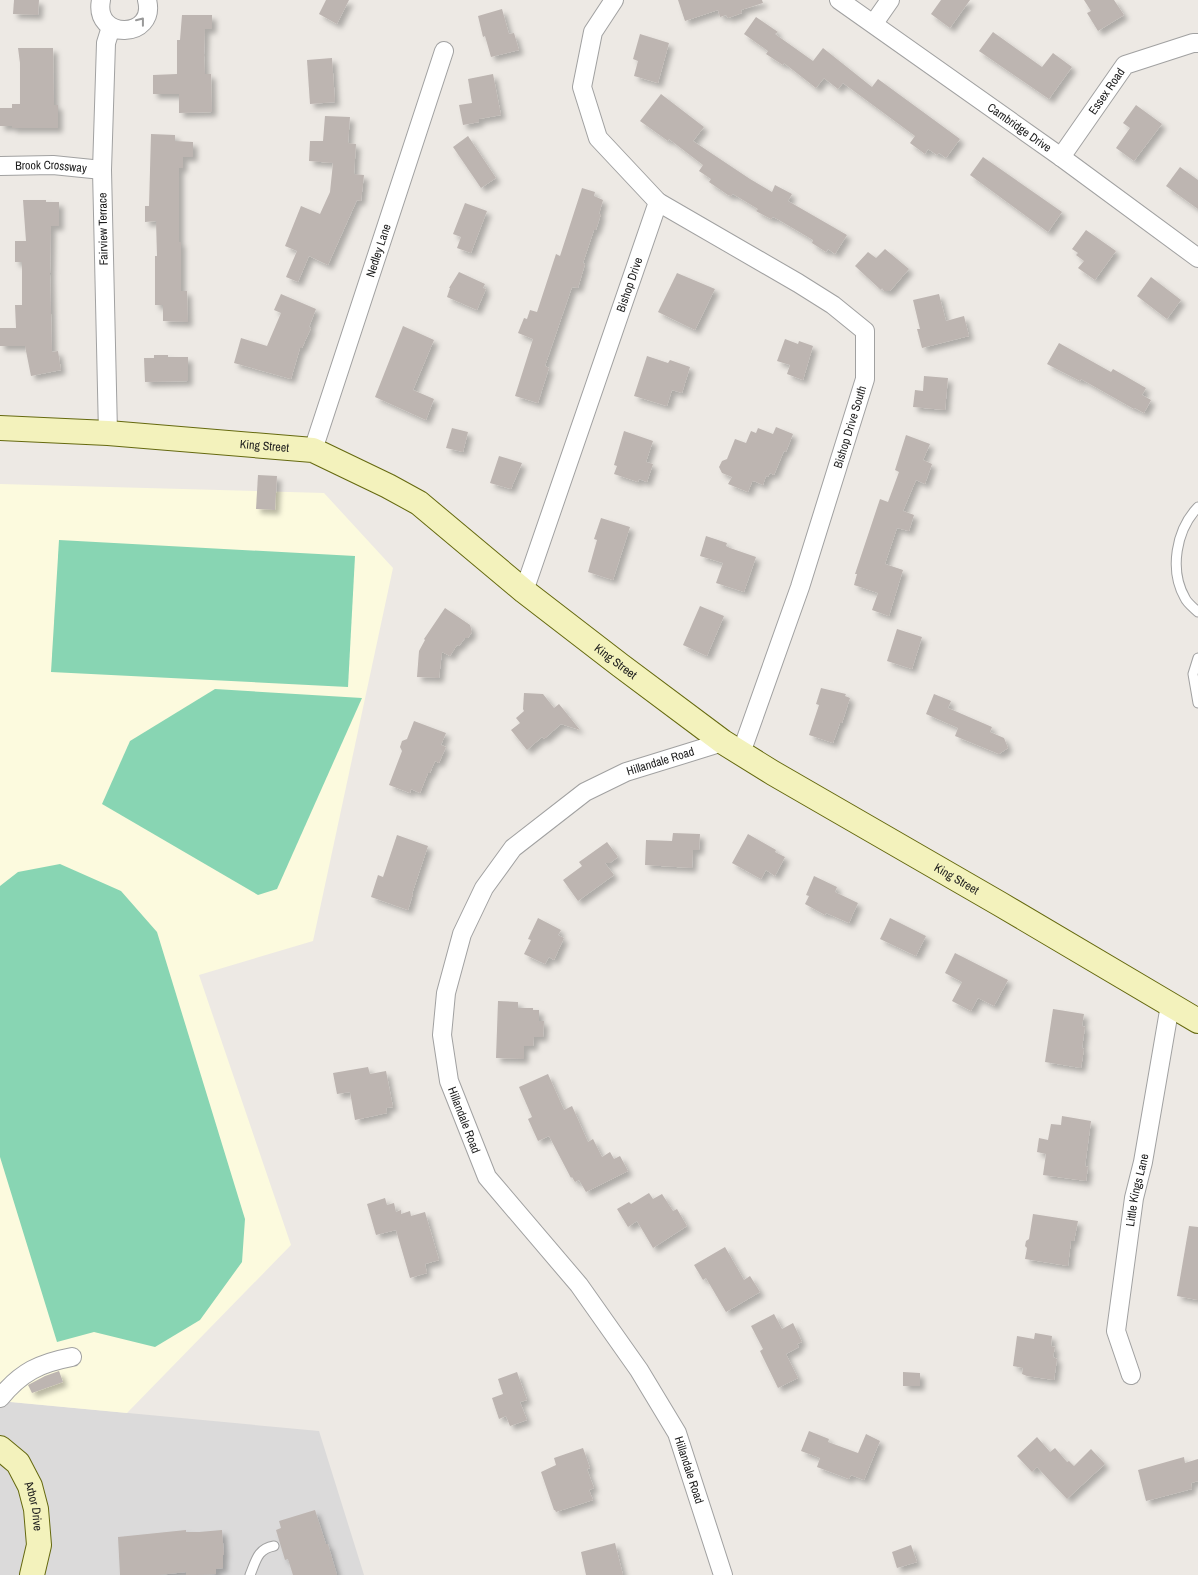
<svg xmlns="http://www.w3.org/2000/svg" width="1198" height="1575" viewBox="0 0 1198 1575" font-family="'Archivo Narrow',sans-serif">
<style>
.residential{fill:#dbdada}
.education{fill:#fcfade}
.pitch{fill:#88d5b3}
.building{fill:#bdb5b1;filter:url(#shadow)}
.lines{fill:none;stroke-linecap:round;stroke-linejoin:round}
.lane-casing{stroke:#a1a1a1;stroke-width:11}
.street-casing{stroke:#a1a1a1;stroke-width:20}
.secondary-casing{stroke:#65690f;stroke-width:26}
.lane{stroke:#fff;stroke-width:9}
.street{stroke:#fff;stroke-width:18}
.secondary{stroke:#f3f2bc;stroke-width:24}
.oneway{stroke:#999}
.labels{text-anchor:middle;stroke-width:4;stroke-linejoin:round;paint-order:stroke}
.street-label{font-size:12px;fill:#1d1d1d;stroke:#fff}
</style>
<defs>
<filter id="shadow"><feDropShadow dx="4.5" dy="4.5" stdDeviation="2.5" flood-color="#0004"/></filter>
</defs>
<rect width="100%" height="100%" fill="#ede9e4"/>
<polygon class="residential" points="0,1401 319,1431 364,1575 0,1575"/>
<polygon class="education" points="0,484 324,493 393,568 313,941 199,975 291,1245 127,1413 0,1401"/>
<g class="pitch">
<polygon points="59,540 355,556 348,687 51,672"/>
<polygon points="215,689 362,698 277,889 258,895 102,804 130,741"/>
<polygon points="60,864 121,891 157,932 245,1219 242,1262 200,1320 155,1347 94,1332 57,1342 0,1157 0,886 18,872"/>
</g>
<g class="building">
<polygon points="14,0 39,0 38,15 13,14"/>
<polygon points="326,0 349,0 337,24 319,14"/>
<polygon points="678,0 762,0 763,3 741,10 742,13 728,18 726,15 720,17 718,10 685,21"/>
<polygon points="941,0 970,0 950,28 931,14"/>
<polygon points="1084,0 1114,0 1124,15 1098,31 1087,13 1091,11"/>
<polygon points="502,9 509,34 514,33 519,50 491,57 485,36 483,37 478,16"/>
<polygon points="182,15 212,15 212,29 205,29 204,55 205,74 211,74 212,112 179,113 179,94 153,94 153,75 177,74 177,40 180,40"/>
<polygon points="756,17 778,32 775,34 813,61 823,48 872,87 878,79 960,139 946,158 939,153 937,155 928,149 925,154 910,143 915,136 843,83 838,89 824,78 816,88 784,63 783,65 766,54 768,51 744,34"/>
<polygon points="993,32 1042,67 1053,53 1072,67 1049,99 979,51"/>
<polygon points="640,34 669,43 658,83 634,76 638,61 633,59"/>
<polygon points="18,48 53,48 54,105 58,105 58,128 12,128 12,126 0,126 0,108 12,108 12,104 20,104 20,63"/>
<polygon points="332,58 335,102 310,104 307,60"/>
<polygon points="493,74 501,115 479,119 479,122 463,125 459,105 472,103 468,79"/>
<polygon points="661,94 704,127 693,141 750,179 772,192 775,185 792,194 788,201 847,235 835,254 828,249 826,252 812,243 813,240 779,220 773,217 771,219 756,211 758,209 733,194 731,196 728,195 709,182 711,179 699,171 703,165 669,139 668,141 640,121"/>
<polygon points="1136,105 1162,124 1134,161 1116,148 1130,128 1123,123"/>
<polygon points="325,116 350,117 348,143 356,144 354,174 364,175 361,201 357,200 328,265 309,256 298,282 286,277 297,251 285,246 301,206 320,214 330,192 333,163 309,161 310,141 323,141"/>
<polygon points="151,134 175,135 175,141 193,142 193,157 183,157 183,168 179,168 179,242 181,242 181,291 187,291 188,322 163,321 163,305 155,305 155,256 157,256 156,221 145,222 145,206 149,206"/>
<polygon points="468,136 496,178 481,188 453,147"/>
<polygon points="983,157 1062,212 1048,232 970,175"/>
<polygon points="1180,167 1198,180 1198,209 1166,186"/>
<polygon points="582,188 595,192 594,196 603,200 599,214 601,214 596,230 594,230 583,263 585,264 578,288 572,287 545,366 549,368 538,403 515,396 533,339 518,333 524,318 527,319 530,310 537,312 556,254 560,256"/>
<polygon points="23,200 46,200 46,202 59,202 59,226 51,226 50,274 52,352 58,351 61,370 31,376 25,346 0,346 0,328 16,328 15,305 22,305 22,262 15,262 15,241 26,241"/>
<polygon points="465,203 487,211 471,253 457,248 461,237 453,234"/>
<polygon points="1086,230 1116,251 1095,280 1078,268 1084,261 1076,255 1078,253 1072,249"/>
<polygon points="885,249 909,269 890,291 884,291 882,288 881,290 855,266 868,252 876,258"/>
<polygon points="459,272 485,284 483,288 486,289 477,310 447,297 450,288 449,288"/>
<polygon points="677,273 715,289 695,330 658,312"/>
<polygon points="1151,277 1181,300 1167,319 1137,296"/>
<polygon points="281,294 316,309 309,327 311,328 302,348 300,348 291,379 234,363 241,338 267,346 281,313 274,310"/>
<polygon points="939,294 946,321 964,316 969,336 922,348 917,329 920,329 913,300"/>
<polygon points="403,326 434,340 413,390 434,399 426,420 375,397"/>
<polygon points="785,339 798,344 799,341 813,346 803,380 787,374 790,365 777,361"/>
<polygon points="1059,343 1111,372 1113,369 1146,388 1142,395 1151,400 1144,413 1135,408 1134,409 1081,379 1080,381 1047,364"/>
<polygon points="154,355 168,355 168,357 188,357 188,381 145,382 144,358 154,358"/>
<polygon points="647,356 668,363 670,360 690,367 682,393 672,390 667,406 634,396"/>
<polygon points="924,376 948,378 945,410 913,407 915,390 923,391"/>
<polygon points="776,427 793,434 786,452 784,451 774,475 770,473 768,477 766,476 763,485 754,481 752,482 748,492 728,484 732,477 722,473 719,467 722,461 727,459 735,439 746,443 751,431 756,433 758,428 773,434"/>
<polygon points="452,428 468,432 463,452 446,448"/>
<polygon points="624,431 653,441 646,462 653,464 647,482 639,479 638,482 614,474 617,466 614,465"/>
<polygon points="906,435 930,444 923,460 932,464 925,484 916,480 903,511 914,515 909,531 897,528 885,564 903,570 889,616 872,610 878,593 854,585 857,574 855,574 880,499 888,502 899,472 895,470"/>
<polygon points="499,456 522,463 511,489 490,483"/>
<polygon points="258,475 277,476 275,510 256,509"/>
<polygon points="601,518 630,527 613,580 588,572 597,540 594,539"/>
<polygon points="706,536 727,543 726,546 730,548 756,557 744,592 716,583 723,563 700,556"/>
<polygon points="700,606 724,616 707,656 683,645"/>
<polygon points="445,608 470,625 472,632 468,638 465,638 459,646 457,645 450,656 442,652 439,678 417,677 419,651 425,640 424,639"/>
<polygon points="897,629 922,637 912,669 887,661"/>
<polygon points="821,688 846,694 845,696 850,698 842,723 840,723 833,743 809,735 819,705 816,704"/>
<polygon points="524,693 543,694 554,708 559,704 580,730 561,724 544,739 542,737 527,750 511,730 520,723 516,718 524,711 523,709"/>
<polygon points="934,694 951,701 948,708 992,727 990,732 1004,738 1008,748 999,754 955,736 958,728 926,714"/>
<polygon points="414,721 446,733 441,745 446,747 439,763 435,761 430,773 428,773 420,793 411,789 410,793 389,785 402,751 400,747 402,741 407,739"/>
<polygon points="673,833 700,834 699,850 693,850 692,868 645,865 646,840 672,841"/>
<polygon points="748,834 776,850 775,852 785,857 775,876 766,870 761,879 732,863"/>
<polygon points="397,835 428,846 412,894 413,894 408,910 371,897 378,875 383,877"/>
<polygon points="607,842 618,857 610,863 605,863 614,875 578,901 563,880 582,866 579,862"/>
<polygon points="814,876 837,887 835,892 858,903 849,923 826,913 825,915 805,904 809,896 806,895"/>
<polygon points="538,918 561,930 558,935 564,938 554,960 549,957 545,964 524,954 531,940 528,939"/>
<polygon points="890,918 926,936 916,956 880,939"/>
<polygon points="955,953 1008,980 994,1006 978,998 971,1011 952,1001 962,982 945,973"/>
<polygon points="498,1001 518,1002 518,1008 533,1008 533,1010 539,1010 539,1021 544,1021 543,1037 534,1037 533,1046 524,1046 524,1059 496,1058"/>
<polygon points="1053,1009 1084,1014 1082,1026 1085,1027 1082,1048 1084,1049 1081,1068 1045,1062"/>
<polygon points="368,1067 370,1074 386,1071 393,1107 386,1108 387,1113 355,1120 350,1092 337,1094 333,1073"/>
<polygon points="548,1074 564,1110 572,1106 588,1142 593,1139 602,1157 610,1152 614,1159 620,1156 628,1171 586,1192 579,1180 575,1182 572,1177 571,1178 549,1136 538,1141 528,1119 532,1117 519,1087"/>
<polygon points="1062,1116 1091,1121 1085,1166 1088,1167 1086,1181 1043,1175 1046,1154 1037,1152 1039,1138 1048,1140 1051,1124 1061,1125"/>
<polygon points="649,1193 653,1199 662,1194 673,1211 677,1209 687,1226 653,1248 637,1221 628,1227 617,1209 629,1202 631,1204"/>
<polygon points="385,1198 387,1205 394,1203 396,1212 401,1210 401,1214 410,1211 411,1216 425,1212 439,1260 425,1264 427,1273 410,1278 396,1230 376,1235 367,1204"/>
<polygon points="1033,1214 1078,1221 1074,1241 1071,1241 1068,1266 1025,1259 1027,1248 1025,1246 1026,1241 1029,1239"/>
<polygon points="1189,1226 1198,1227 1198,1300 1177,1296"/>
<polygon points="725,1247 744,1280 750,1276 760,1292 726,1312 706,1278 703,1280 694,1265"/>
<polygon points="774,1314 782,1329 793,1323 802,1342 797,1344 799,1347 786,1354 798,1378 778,1388 760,1351 763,1349 751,1326"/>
<polygon points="1035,1333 1052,1336 1051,1346 1055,1347 1053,1357 1057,1359 1054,1380 1027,1376 1022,1374 1023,1368 1013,1366 1017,1336 1034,1339"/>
<polygon points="59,1371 63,1382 32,1393 28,1385 45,1376"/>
<polygon points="517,1372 527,1400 520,1402 527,1420 510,1426 506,1416 499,1419 492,1398 503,1394 498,1379"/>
<polygon points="903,1372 920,1373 920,1386 903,1386"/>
<polygon points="809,1431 829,1439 828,1442 858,1453 866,1434 880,1441 864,1480 851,1475 849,1479 817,1467 820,1458 801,1451"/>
<polygon points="1037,1437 1050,1452 1055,1448 1067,1462 1069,1461 1074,1466 1091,1449 1105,1464 1067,1499 1037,1467 1032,1472 1017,1456"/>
<polygon points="583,1448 590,1468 587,1469 594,1488 589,1490 593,1500 556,1512 555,1510 554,1510 541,1472 556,1465 554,1458"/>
<polygon points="1184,1457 1185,1463 1198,1459 1198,1481 1191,1483 1192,1489 1146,1501 1138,1470"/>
<polygon points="315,1510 326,1544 328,1544 337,1575 293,1575 288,1559 285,1560 276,1530 281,1528 279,1521"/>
<polygon points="186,1530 186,1532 199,1532 222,1530 224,1555 223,1555 223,1568 216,1569 216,1574 197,1575 186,1575 186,1572 158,1575 120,1575 118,1537"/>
<polygon points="615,1543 623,1575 586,1575 581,1552"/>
<polygon points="911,1545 917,1562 897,1568 892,1552"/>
</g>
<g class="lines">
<defs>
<g id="lane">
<path d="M1198,507C1176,530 1169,570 1185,598C1187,603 1194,608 1198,612"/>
<polyline points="1198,658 1193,674 1198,703"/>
<path d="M250,1575C256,1561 257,1549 274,1546"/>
</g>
<g id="street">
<path d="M101,0C93,41 157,39 147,0"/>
<path id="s1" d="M839,0L1061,157L1198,258"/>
<polyline points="874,23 890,0"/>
<path id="s2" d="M1061,157L1125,65L1193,43H1198"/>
<path id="s3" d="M0,166L53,165L102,170"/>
<polyline points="658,202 798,283 833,305 865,331 865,379 800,587 741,753"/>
<polyline points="108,433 102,170 106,43 111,27"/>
<path id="s4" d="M313,450L444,51"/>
<path id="s5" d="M524,591L658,202L598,138L582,87L593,32L614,0"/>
<path id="s6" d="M1131,1375L1116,1331L1134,1198L1143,1162L1170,1005"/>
<path d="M0,1398C21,1372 40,1363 72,1357"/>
<path id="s7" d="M723,1575L677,1433L639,1370L579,1285L487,1177L449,1081L442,1035L446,993L462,934L484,888L513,848L585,792L626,772L723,742"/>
</g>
<g id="secondary">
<path id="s8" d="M0,428L108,433L313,450L388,486L419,503L524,591L620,665L723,742L773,773L1000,904L1198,1021"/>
<path id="s9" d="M0,1448L18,1463L30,1486L36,1509L39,1545L32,1575"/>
</g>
</defs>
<use href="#lane" class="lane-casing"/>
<use href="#street" class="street-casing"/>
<use href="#secondary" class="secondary-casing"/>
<use href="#lane" class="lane"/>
<use href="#street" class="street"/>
<use href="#secondary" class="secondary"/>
</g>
<defs><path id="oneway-chevron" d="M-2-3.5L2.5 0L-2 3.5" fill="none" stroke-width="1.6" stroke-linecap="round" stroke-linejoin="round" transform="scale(1.25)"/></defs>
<use class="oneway" href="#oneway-chevron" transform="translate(141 21) rotate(-52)"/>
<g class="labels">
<g class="street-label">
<text dy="4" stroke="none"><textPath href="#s2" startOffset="80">Essex Road</textPath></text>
<text dy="4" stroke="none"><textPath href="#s1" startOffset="221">Cambridge Drive</textPath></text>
<text dy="4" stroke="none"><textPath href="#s3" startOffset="51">Brook Crossway</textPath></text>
<text transform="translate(103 229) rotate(-91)" y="4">Fairview Terrace</text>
<text dy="4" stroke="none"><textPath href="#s4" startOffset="210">Nedley Lane</textPath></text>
<text dy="4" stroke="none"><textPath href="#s5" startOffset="324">Bishop Drive</textPath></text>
<text transform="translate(850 427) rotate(-73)" y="4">Bishop Drive South</text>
<text dy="4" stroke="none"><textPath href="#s8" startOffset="265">King Street</textPath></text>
<text dy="4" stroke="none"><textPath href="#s8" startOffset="685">King Street</textPath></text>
<text dy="4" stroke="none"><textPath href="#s7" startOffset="995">Hillandale Road</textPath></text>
<text dy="4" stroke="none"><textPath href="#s8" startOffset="1090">King Street</textPath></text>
<text transform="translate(464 1120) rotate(69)" y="4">Hillandale Road</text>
<text dy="4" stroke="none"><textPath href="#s6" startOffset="189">Little Kings Lane</textPath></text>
<text transform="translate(689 1470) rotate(72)" y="4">Hillandale Road</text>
<text dy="4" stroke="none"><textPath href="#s9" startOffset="70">Arbor Drive</textPath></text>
</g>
</g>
</svg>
